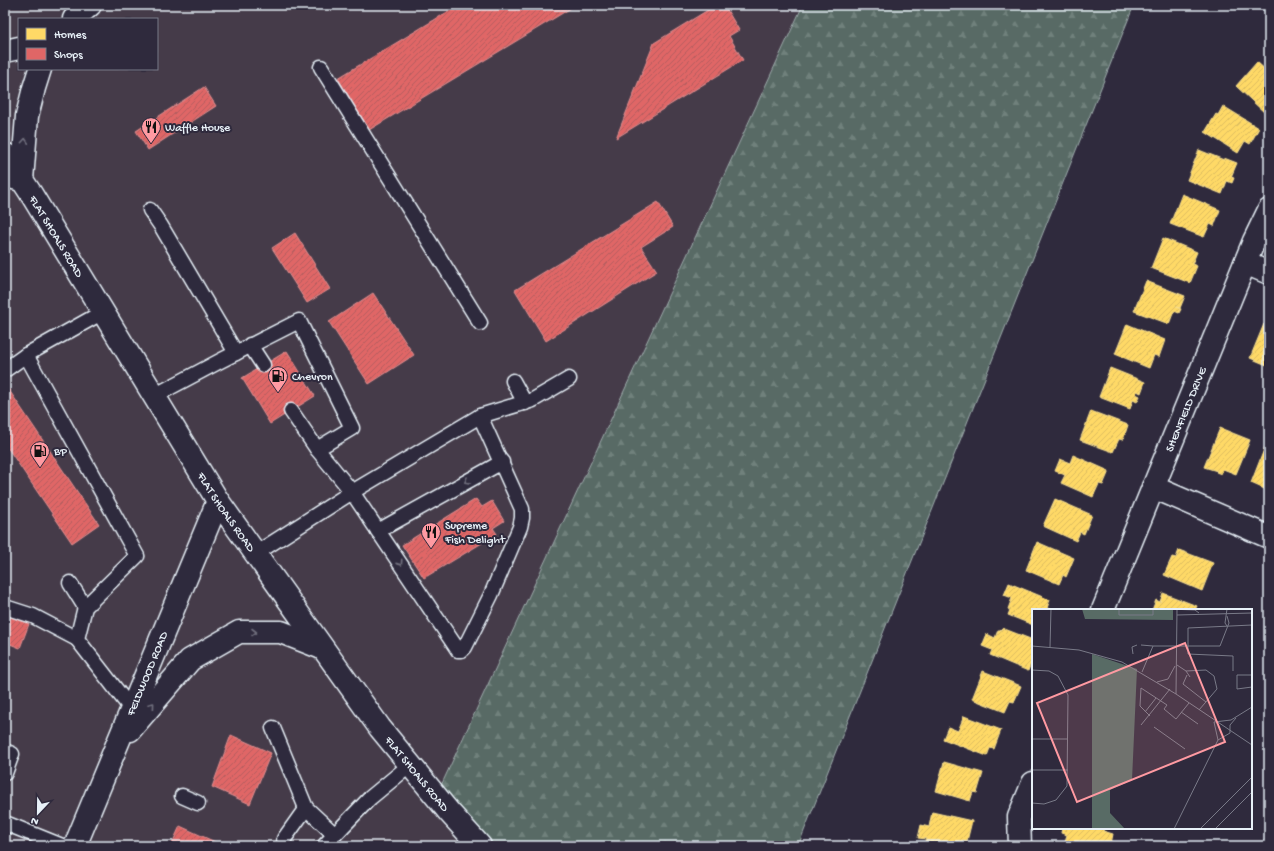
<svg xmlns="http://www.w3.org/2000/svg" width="1274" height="851" viewBox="0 0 1274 851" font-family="'Gochi Hand',sans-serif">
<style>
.built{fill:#443a48;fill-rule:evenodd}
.forest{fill:url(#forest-firs);stroke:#a0aeae}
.homes{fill:url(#homes-hatch);stroke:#f8e092}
.shops{fill:url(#shops-hatch);stroke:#e29092}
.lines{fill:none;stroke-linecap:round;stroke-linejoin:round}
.service-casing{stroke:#e8f1f8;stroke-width:17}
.minor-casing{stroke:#e8f1f8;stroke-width:25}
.tertiary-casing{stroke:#e8f1f8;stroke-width:25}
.motorway-casing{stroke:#e8f1f8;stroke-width:25}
.service{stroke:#2f2a3d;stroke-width:14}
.minor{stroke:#2f2a3d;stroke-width:22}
.tertiary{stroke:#2f2a3d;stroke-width:22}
.motorway{stroke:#2f2a3d;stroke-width:22}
.oneway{stroke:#70707e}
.labels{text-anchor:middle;stroke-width:4;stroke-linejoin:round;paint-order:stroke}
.poi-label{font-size:12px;fill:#e8f1f8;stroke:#2f2a3d;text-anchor:start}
.street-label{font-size:12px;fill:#e8f1f8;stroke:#2f2a3d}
.inset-road{fill:none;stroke:#797a88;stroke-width:1}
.view{fill:#ff9aa2;fill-opacity:0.15;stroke:#ff9aa2;stroke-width:2}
.inset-edge{fill:none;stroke:#e8f1f8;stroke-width:2}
</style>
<defs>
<pattern id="forest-firs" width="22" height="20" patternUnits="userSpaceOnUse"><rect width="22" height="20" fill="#586b65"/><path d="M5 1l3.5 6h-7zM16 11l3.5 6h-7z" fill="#70817c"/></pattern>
<pattern id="homes-hatch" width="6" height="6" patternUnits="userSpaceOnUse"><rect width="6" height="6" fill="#ffd966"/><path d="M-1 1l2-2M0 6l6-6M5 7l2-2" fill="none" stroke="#dabc60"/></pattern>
<pattern id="shops-hatch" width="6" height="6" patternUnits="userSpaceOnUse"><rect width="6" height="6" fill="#e06666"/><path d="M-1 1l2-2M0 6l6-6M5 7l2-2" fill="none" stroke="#b25d5e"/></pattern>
</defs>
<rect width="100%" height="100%" fill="#2f2a3d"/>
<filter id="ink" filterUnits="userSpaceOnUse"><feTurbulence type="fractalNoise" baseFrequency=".025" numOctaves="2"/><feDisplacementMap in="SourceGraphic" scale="8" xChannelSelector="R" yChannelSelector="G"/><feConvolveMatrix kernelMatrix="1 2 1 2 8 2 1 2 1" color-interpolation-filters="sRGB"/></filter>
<g filter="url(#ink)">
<path class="built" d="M5,5H803L434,802L469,846H5ZM19,19H157V69H19Z"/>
<polygon class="forest" points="803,5 1134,5 798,846 469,846 433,803"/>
<g class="homes">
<polygon points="1257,62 1269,73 1269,111 1266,114 1236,86"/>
<polygon points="1223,106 1259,128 1250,144 1245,141 1238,153 1205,132 1216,114 1218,115"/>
<polygon points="1199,150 1224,160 1224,158 1237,163 1231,177 1234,178 1232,183 1227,181 1222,194 1187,180"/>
<polygon points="1182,194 1220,210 1214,226 1210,224 1204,237 1170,224"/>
<polygon points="1163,238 1197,252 1192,264 1197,266 1190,283 1151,268"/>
<polygon points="1146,281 1185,296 1180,308 1176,307 1181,309 1179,313 1174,311 1169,324 1134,311"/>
<polygon points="1127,324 1165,340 1159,357 1154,355 1149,368 1115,354"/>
<polygon points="1264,324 1269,326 1269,366 1250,358"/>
<polygon points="1110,368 1145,382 1141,393 1137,391 1136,394 1140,396 1137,402 1133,400 1130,409 1099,397"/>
<polygon points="1091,411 1128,425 1123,440 1119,439 1113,452 1080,440"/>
<polygon points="1220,428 1250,440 1236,474 1223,469 1221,474 1216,472 1217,471 1204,467"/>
<polygon points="1265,447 1269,448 1269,491 1251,483"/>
<polygon points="1073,455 1109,471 1103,485 1099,484 1093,497 1061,483 1065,475 1055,471 1060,459 1070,463"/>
<polygon points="1055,499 1092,515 1084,534 1080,532 1076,541 1043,526"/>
<polygon points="1037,542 1074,558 1066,577 1063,575 1059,584 1026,570"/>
<polygon points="1179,550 1213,563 1202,591 1164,575 1172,557 1176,558"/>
<polygon points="1009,583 1050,600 1047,608 1053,610 1033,610 1033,625 1008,615 1010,610 1008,609 1012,598 1004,595"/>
<polygon points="1163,593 1197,606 1195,610 1152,610 1156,600 1160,602"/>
<polygon points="1002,628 1033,640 1030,648 1033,650 1033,658 1028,671 990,655 992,650 982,646 987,634 995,638 998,630 1000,630"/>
<polygon points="983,671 1021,686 1014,702 1010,701 1005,712 972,699"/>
<polygon points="964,716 1001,730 994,749 990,748 987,756 943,739 948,727 958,731"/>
<polygon points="944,762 983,773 977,793 973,792 970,801 936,791"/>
<polygon points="932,812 972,821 967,841 963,840 961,846 945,846 925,841 926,839 918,838 921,825 929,827"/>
<polygon points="1062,828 1104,828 1103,831 1113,834 1111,844 1103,842 1101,846 1077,846 1065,843 1067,835 1061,833"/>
</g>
<g class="shops">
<polygon points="459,5 576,5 369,130 338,78"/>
<polygon points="716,5 724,5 739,30 729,36 743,60 616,138 654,43"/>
<polygon points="204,87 216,106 148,150 136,131"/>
<polygon points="658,202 673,227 641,247 657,271 546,341 515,290"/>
<polygon points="295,233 330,289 307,303 272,248"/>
<polygon points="373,293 414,355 369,384 329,322"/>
<polygon points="287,351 315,396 270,424 242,378"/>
<polygon points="5,384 99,524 72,543 5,444"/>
<polygon points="476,499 482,507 492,501 504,521 493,528 497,534 424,578 402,545"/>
<polygon points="5,615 29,624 20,648 5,642"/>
<polygon points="231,735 271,753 250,804 212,787"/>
<polygon points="180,826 224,846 171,846"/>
</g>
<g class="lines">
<defs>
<g id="service">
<polyline points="321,67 480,323"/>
<polyline points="150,210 161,226 236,353"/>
<polyline points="250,345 263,365"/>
<polyline points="26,355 137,556 85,607 77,639 132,710"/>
<polyline points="5,370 26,355 103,312"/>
<polyline points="513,381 525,403"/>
<polyline points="154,396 220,361 299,321 352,428 317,449 352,492 458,650 462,650 465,647 491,595 520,527 522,518 522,509 480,416"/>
<polyline points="291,411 317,449"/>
<polyline points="378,531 502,462"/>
<polyline points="255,554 352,492 480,416 533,400 569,379"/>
<polyline points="70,583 85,607"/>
<polyline points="5,607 33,616 77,639"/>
<polyline points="273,728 306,808"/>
<polyline points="5,751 12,754 5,773"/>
<polyline points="182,796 198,803"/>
<polyline points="5,823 62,846"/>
<polyline points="284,839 306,808 334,834"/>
<polyline points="324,846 370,798 410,765"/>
</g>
<g id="minor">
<polyline points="1245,263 1269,273"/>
<polyline points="1153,487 1269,537"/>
<path id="s1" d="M1103,610L1254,241L1269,210"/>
<polyline points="1020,846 1019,817 1033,783"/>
</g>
<g id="tertiary">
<path id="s2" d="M5,154L30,192L218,501L380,728L449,812L480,846"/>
<polyline points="130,730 190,660 239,632 281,632 322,648"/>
<path id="s3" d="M75,846L218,501"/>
</g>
<g id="motorway">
<polyline points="74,19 90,5"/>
<polyline points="5,51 19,48"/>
<polyline points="5,176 22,180 27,116 34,88 40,69"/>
</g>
</defs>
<use href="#service" class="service-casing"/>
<use href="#minor" class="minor-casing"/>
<use href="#tertiary" class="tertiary-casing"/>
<use href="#motorway" class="motorway-casing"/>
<use href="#service" class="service"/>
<use href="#minor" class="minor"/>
<use href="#tertiary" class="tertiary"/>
<use href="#motorway" class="motorway"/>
</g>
<defs><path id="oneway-chevron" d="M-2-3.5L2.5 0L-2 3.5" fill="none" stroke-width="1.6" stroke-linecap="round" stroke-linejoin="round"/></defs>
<g class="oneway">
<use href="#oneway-chevron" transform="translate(25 141) rotate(-86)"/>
<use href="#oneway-chevron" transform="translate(467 481) rotate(151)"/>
<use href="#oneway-chevron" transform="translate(400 563) rotate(56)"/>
<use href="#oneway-chevron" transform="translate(254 632)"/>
<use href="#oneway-chevron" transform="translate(152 705) rotate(-50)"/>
</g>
</g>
<defs>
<symbol id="restaurant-pin" viewBox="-11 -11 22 30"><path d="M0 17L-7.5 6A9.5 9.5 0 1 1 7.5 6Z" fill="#ff9aa2" stroke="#2f2a3d"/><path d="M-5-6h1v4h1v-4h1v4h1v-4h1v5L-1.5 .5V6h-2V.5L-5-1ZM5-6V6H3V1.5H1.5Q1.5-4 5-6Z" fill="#111"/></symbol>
<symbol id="fuel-pin" viewBox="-11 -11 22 30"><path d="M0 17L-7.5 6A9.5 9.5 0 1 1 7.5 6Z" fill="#ff9aa2" stroke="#2f2a3d"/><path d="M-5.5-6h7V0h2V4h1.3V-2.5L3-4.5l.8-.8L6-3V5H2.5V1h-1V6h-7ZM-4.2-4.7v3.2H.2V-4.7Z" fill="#111"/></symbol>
</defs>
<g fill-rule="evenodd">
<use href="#restaurant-pin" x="140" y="116" width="22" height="30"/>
<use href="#fuel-pin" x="267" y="365" width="22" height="30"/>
<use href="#fuel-pin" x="29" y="440" width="22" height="30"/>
<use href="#restaurant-pin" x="420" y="521" width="22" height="30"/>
</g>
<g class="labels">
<g class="poi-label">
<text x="165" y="131">Waffle House</text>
<text x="292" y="380">Chevron</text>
<text x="54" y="455">BP</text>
<text x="445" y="529">Supreme<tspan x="445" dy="14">Fish Delight</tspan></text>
</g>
<g class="street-label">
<text dy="4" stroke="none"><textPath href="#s2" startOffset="97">FLAT SHOALS ROAD</textPath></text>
<text dy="4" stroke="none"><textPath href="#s1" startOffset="217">SHENFIELD DRIVE</textPath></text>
<text dy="4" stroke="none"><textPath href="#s2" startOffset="421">FLAT SHOALS ROAD</textPath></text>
<text dy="4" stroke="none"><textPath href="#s3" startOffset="187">FELDWOOD ROAD</textPath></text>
<text dy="4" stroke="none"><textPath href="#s2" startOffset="745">FLAT SHOALS ROAD</textPath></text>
</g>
</g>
<g transform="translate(1032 609)">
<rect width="220" height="220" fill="#2f2a3d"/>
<path d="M50,0H141V11L53,10ZM60,45L105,60L100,171L78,181V204L93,220H60Z" fill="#586b65"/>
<path class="inset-road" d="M87,0V6H121V0M136,0L163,1L167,4M195,0L193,14L195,17M145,6L220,4M109,36L121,37M0,37L47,41L90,53L144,85L220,136M18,38L19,0M101,45L100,38L105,36M145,56L154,62L158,68M0,61L17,62L26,67L36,86L35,177L24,191L12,195L0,194M154,62L174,61L182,67L185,80L167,101M201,62V47L156,45V19L220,16M110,63L121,37H188L197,14L195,7M155,66L151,75L174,93M220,66H205V80L220,78M125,73L136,70L143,57M144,85L145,0M113,103L124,89M149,103L166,115M118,107L108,97L109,79L135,96L132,100L144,110L157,94M109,116L138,80M122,118L153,140M0,130H36M186,131L182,113L199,111L220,98M0,161H36M142,220L186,131L198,124V116L204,109M168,220L220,168M183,220L220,183"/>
<path class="view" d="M153,34L193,133L45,193L5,94Z"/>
<rect width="220" height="220" class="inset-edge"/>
</g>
<rect width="1274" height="851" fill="none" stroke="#2f2a3d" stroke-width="20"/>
<rect x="10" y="10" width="1254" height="831" fill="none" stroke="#e8f1f8" stroke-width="1.5" filter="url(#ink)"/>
<rect x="18" y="18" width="140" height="52" fill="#2f2a3d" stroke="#797a88"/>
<rect x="26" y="28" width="20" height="12" fill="#ffd966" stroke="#797a88"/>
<text x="54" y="38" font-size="12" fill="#e8f1f8">Homes</text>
<rect x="26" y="48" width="20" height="12" fill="#e06666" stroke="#797a88"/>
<text x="54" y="58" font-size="12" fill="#e8f1f8">Shops</text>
<g transform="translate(38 813) rotate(202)" stroke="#2f2a3d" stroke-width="3" paint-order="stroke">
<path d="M0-3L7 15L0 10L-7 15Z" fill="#e8f1f8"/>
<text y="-6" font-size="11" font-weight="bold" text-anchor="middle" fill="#e8f1f8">N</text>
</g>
</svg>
